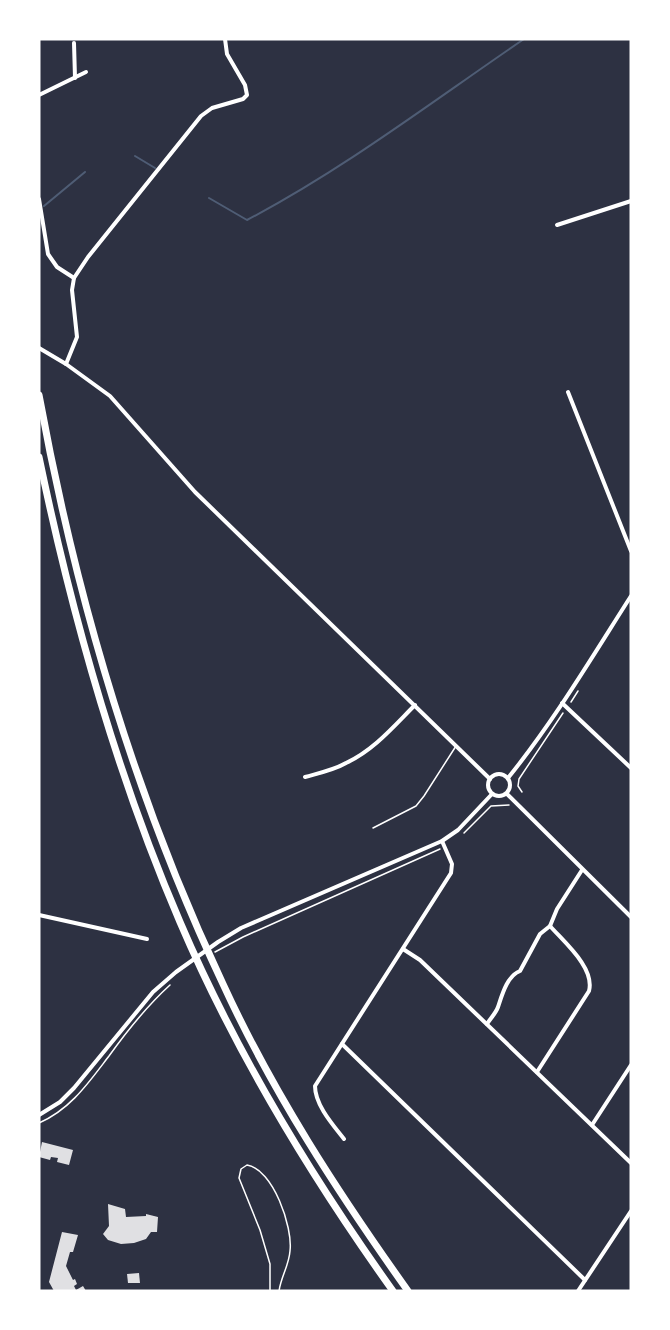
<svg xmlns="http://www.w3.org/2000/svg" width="670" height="1330" viewBox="0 0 670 1330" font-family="'Noto Sans',sans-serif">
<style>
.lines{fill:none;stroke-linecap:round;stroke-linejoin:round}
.stream{stroke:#4f5d75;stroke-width:2}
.building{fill:#e0e0e3}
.path{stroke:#fff;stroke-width:1.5}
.service{stroke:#fff;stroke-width:1.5}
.minor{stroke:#fff;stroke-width:4}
.motorway{stroke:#fff;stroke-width:7}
</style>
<rect width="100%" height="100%" fill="#2d3142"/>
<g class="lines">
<g class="stream">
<polyline points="135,156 155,168"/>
<path d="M209,198L247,220C344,169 433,101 524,39"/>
<polyline points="44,206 85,172"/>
</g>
</g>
<g class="building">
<polygon points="42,1142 73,1150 69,1165 57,1162 58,1158 51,1157 50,1160 39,1157"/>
<polygon points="108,1204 125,1209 126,1217 146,1216 146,1214 158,1217 157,1232 151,1232 146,1239 134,1243 121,1244 108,1240 103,1234 109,1226"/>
<polygon points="62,1232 78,1235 73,1252 70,1252 66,1266 73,1280 75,1279 77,1284 74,1286 76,1290 83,1286 86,1291 54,1291 49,1282"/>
<polygon points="139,1273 140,1283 128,1283 127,1274"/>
</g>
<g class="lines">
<g class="path">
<polyline points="571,702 578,691"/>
<polyline points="522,792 518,786 519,779 563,713"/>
<polyline points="464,833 491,806 509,805"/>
<polyline points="215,952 243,937 440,849"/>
<path d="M39,1123C71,1109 89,1082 109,1056C127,1031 148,1005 170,985"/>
</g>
<g class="service">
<polyline points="373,828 416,806 424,796 456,746"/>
<path d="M270,1291V1264L260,1230L239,1178L241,1169L247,1165C273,1169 293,1227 290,1251C289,1265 281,1277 279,1291"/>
</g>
<g class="minor">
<polyline points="74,43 75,78"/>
<polyline points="39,95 86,72"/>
<polyline points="39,199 48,254 57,267 74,278"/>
<polyline points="557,225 631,201"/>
<polyline points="39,348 66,364 110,396 195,492 490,779"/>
<polyline points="66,364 77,337 72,290 74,278 88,257 201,116 212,108 243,99 247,95 245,85 227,54 225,39"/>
<polyline points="568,392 631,551"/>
<polyline points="562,703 631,768"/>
<circle cx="499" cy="785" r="11"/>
<path d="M305,777C319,773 334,770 346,763C374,750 394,726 415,705"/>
<path d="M508,778C554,721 592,657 631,596"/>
<polyline points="507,794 631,917"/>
<polyline points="39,915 147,939"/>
<polyline points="403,949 420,960 631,1163"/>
<path d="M487,1024C490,1019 496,1013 498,1007C502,995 507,976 520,971L540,934L550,926L557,909L582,870"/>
<polyline points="342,1044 585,1280"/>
<path d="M537,1072L589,991C595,968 565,943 550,926"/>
<polyline points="39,1115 60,1102 74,1088 153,992 176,972 218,942 241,928 442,841 458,830 492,794"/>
<polyline points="592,1125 631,1065"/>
<path d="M344,1139C333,1125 315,1105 315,1086L451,873L452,864L442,841"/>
<polyline points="578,1291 631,1211"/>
</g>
<g class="motorway">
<path d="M39,395C76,597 135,798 223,984C273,1093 339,1194 408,1291"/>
<path d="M39,457C72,616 116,773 180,922C236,1053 310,1175 393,1291"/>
</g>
</g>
<rect width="670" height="1330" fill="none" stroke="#ffffff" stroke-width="81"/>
</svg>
